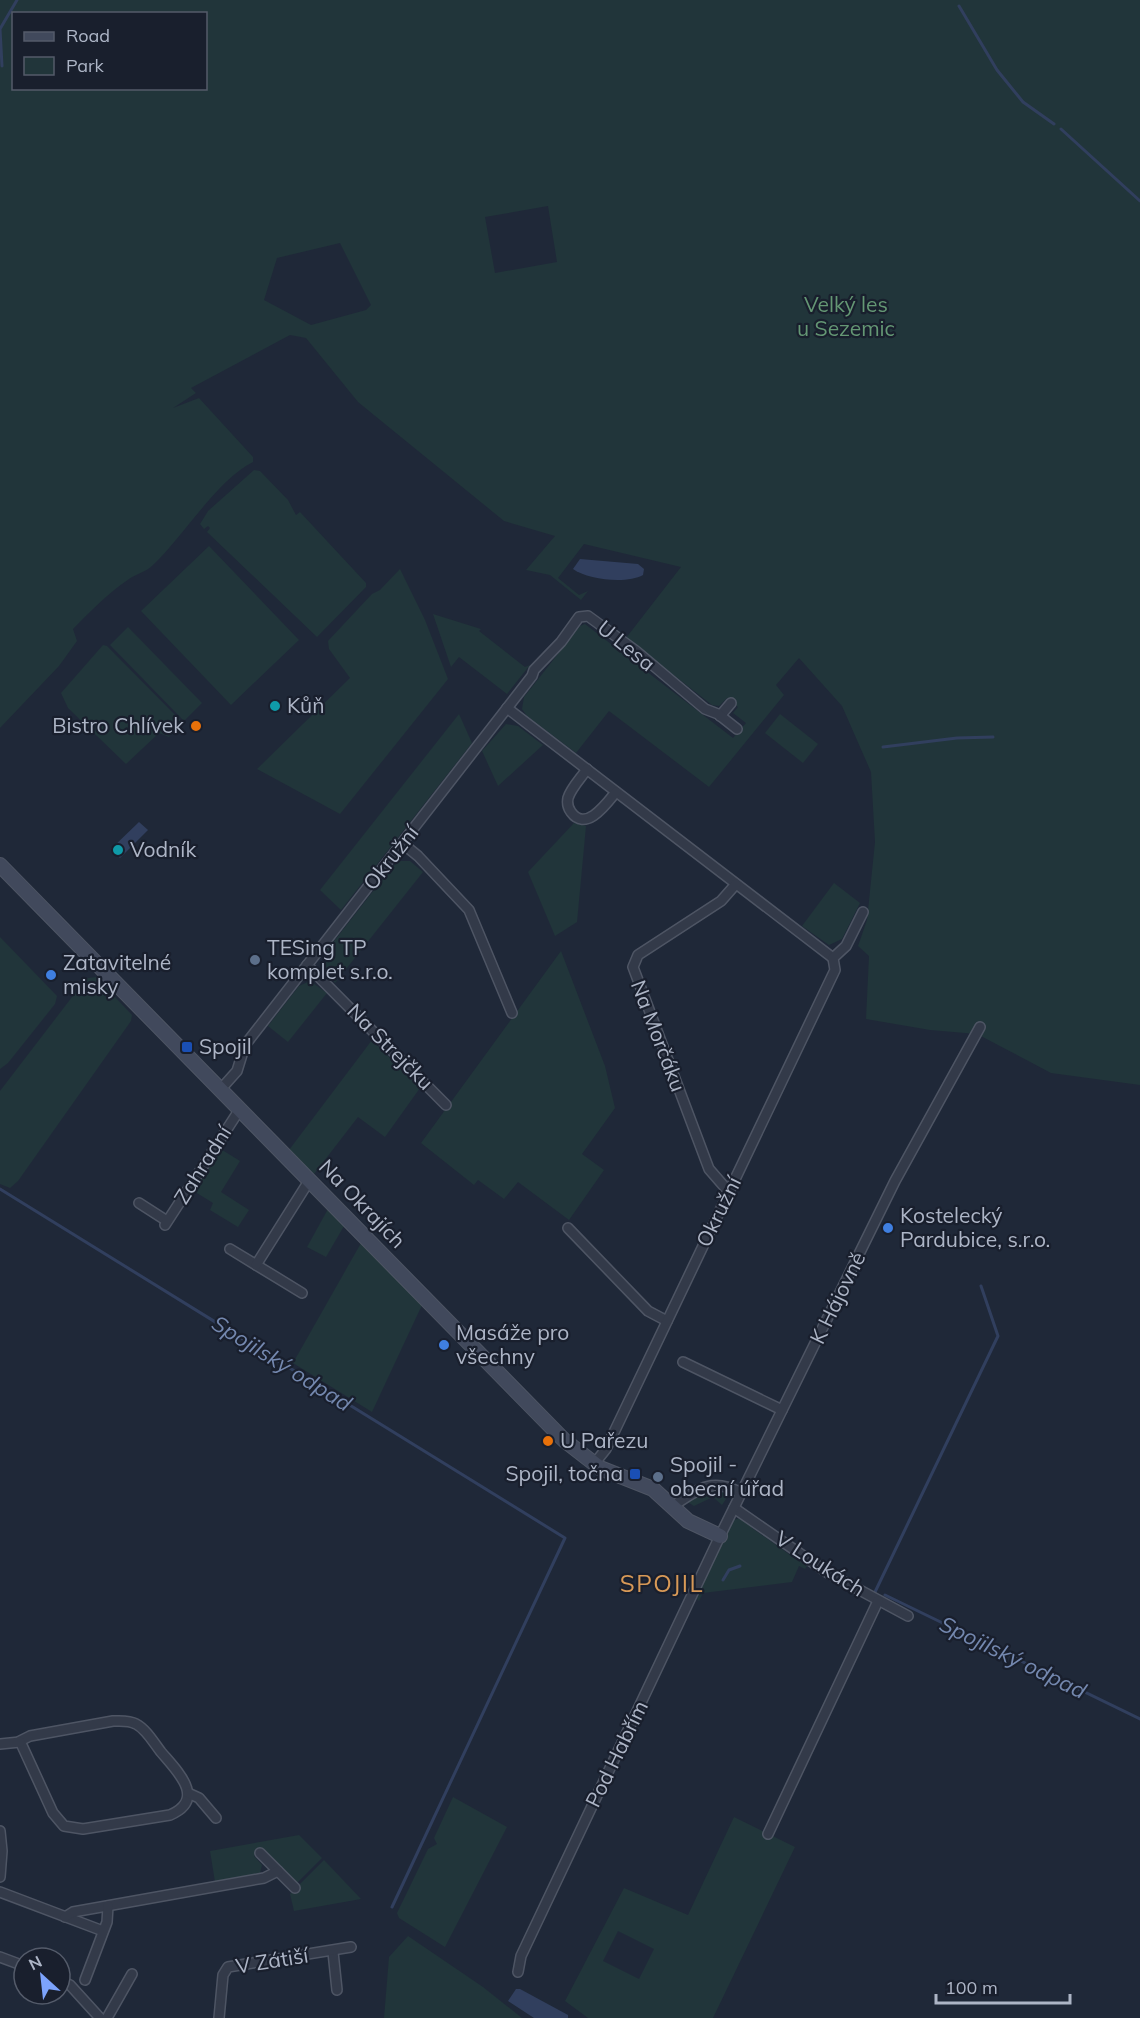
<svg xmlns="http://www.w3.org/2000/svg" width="1140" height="2018" viewBox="0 0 1140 2018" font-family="Mulish,sans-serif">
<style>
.green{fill:#21353a;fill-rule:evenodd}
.water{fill:#313f5e}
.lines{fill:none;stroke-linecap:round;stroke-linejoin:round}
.stream{stroke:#313f5e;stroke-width:3}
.street-casing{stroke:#4e5564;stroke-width:12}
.secondary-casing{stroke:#4e5564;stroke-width:16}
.street{stroke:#333a49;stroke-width:9}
.secondary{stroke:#41495c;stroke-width:14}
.culture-dot{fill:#0f9aa8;stroke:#191f2d;stroke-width:2}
.food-dot{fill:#e8710a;stroke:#191f2d;stroke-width:2}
.service-dot{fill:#5c6f8a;stroke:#191f2d;stroke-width:2}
.shop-dot{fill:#3f7fe0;stroke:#191f2d;stroke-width:2}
.transit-dot{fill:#1a4fb4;stroke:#191f2d;stroke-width:2}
.labels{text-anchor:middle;stroke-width:4.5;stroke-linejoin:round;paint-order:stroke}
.park-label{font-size:21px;fill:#649774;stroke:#191f2d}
.street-label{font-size:21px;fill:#adb5c6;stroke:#191f2d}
.poi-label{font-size:21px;fill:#adb5c6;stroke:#191f2d;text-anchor:start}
.water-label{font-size:22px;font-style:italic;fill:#7488af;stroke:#191f2d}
.quarter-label{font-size:24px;letter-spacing:1.5px;fill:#d79957;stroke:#191f2d}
</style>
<rect width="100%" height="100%" fill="#1f2838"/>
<g class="green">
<path d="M0,0H1140V1085L1051,1073L977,1034L930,1030L866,1019L869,956L858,946L867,920L875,842L871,772L842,706L799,658L776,685L784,695L709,787L609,711L576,753L527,716L522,709L524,697L580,626L585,624L733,738L746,723L733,713L738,707L727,698L719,706L712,705L626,638L681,567L584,544L558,578L579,595L588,591L581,600L550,575L526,570L555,536L504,521L358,402L306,338L290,335L191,388L196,393L173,408L199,398L253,457V462C217,480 183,537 153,565C146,572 136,574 129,579C108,593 91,611 73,629L77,641L59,666L0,728ZM14,14H206V88H14ZM548,206L557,262L495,273L485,217ZM340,243L371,305L366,310L311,325L264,300L277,258Z"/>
<polygon points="254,470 260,471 288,500 296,515 300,512 366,583 366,587 317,637 207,532 210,528 208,526 204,529 200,524 208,511"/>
<polygon points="209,546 299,640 231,705 141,611"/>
<polygon points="400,569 425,620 448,679 340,814 257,769 350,678 329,649 328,641 372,594 380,590"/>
<polygon points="433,614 481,629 479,631 525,667 530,665 507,694 459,657 451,667"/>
<polygon points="128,627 202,703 184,721 110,645"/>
<polygon points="103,645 107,646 181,721 169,737 159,733 126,764 68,708 61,693"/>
<polygon points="459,714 472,743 341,910 320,890"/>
<polygon points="780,714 818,744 803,763 765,733"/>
<polygon points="506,724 518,726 543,745 498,786 482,751"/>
<polygon points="574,823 586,826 577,922 555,936 528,872"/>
<polygon points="400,861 410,861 423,872 335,983 322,967 324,954 392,867"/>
<polygon points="834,883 860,903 842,939 829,945 802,926"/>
<polygon points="0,937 57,996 55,1004 8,1063 0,1069"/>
<polygon points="561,951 605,1066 615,1108 582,1154 604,1170 569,1220 518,1182 504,1199 478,1180 474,1185 421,1143"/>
<polygon points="96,977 132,1015 131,1021 18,1181 10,1188 0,1184 0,1091 82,984 88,978"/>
<polygon points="310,981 327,993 288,1042 268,1026 299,986"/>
<polygon points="372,1040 420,1088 385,1137 358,1117 314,1174 289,1150"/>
<polygon points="219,1148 240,1161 221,1192 249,1210 238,1227 210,1210 213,1203 192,1190"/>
<polygon points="328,1209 344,1226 326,1257 307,1247"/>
<polygon points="361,1243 422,1305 372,1412 293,1363"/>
<polygon points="719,1489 730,1493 722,1505 713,1497 694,1506 686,1501 698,1493"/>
<polygon points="742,1517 750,1522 752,1528 790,1555 794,1553 808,1565 805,1569 799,1566 792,1582 703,1593 699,1601 695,1597 731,1521"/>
<polygon points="453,1797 507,1827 445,1947 399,1918 397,1913 428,1849 437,1844 434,1838"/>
<path d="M734,1817L795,1847L713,2018H588L565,2001L624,1888L688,1915ZM618,1931L654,1949L639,1979L603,1961Z"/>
<polygon points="299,1835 322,1858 297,1883 262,1848 254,1856 262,1865 260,1873 215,1882 210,1851"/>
<polygon points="324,1860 361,1899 294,1911 290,1894"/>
<polygon points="408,1936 483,1987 522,2018 384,2018 389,1957"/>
</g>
<g class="water">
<path d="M580,559L638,564L644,569L643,575C627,584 588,580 573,569Z"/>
<polygon points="139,822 148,830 120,858 111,849"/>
<polygon points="516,1989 520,1989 568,2015 568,2018 534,2018 508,2001"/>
</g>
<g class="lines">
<g class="stream">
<polyline points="959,6 997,70 1023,102 1054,124"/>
<polyline points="2,66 0,29 17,0"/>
<polyline points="1061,129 1140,201"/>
<polyline points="883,747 957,738 993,737"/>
<polyline points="0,1189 565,1538 392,1907"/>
<polyline points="723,1580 729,1570 740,1566"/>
<polyline points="875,1592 998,1336 981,1286"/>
<polyline points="885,1595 1140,1719"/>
</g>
<defs>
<g id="street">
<polyline points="507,708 833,958"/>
<polyline points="720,716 731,703"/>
<path d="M587,769C581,778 571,788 568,798C567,803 568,808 571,812C586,833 607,803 616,792"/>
<polyline points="402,843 418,856 469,910 512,1013"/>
<polyline points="307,965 446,1105"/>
<polyline points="220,1090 237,1071 245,1045 532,676 534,670 561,642 579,617 588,616 636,651 705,709 718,714 737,729"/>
<polyline points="729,1192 709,1169 633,967 638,955 721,901 736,884"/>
<polyline points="139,1203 167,1221"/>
<polyline points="165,1225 240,1109"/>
<polyline points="568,1228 648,1311 667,1321"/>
<polyline points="230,1249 302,1293"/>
<polyline points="256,1265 309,1181"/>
<polyline points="683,1362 782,1410"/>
<polyline points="594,1464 606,1449 835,970 833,958 846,946 863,912"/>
<path d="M673,1506C698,1489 712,1477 741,1493"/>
<polyline points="734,1508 828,1573 908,1616"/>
<path d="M113,1721C121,1721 129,1720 136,1724C146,1729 154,1743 161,1752C177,1771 207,1799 170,1815L83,1829L64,1826L53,1813L20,1741L30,1736Z"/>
<polyline points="0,1744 20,1742"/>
<polyline points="188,1793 199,1798 216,1818"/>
<polyline points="0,1831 2,1851 0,1877"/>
<polyline points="768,1834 878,1601"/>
<polyline points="260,1853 295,1888"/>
<polyline points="0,1892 103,1931"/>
<polyline points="65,1917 73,1912 264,1878 278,1871"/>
<polyline points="333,1952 337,1990"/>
<polyline points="0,1957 24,1966"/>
<polyline points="518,1972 521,1956 720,1536 895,1181 980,1027"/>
<polyline points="60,1980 70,1985 100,2018"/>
<polyline points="85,1980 107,1922 108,1906"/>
<polyline points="107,2018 132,1974"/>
<polyline points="219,2018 223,1975 228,1967 351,1947"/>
</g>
<polyline id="secondary" points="0,865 564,1440 600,1468 653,1489 688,1521 720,1536"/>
</defs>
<use href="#street" class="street-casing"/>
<use href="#secondary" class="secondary-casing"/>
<use href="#street" class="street"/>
<use href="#secondary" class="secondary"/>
</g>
<g class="culture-dot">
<circle cx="275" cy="706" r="6"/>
<circle cx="118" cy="850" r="6"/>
</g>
<g class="food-dot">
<circle cx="196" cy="726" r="6"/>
<circle cx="548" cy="1441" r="6"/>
</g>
<g class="service-dot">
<circle cx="255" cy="960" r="6"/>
<circle cx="658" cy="1477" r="6"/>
</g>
<g class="shop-dot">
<circle cx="51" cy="975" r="6"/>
<circle cx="888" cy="1228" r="6"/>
<circle cx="444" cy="1345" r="6"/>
</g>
<g class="transit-dot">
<rect x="181" y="1041" width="12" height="12" rx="3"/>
<rect x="629" y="1468" width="12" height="12" rx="3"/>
</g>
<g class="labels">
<g class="park-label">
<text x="846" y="312">Velký les<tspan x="846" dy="24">u Sezemic</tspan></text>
</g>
<g class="street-label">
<text transform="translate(626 646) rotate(39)" y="7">U Lesa</text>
<text transform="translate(391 858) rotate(-52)" y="7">Okružní</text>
<text transform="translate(658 1036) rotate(69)" y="7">Na Morčáku</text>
<text transform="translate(390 1047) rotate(45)" y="7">Na Strejčku</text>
<text transform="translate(203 1165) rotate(-58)" y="7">Zahradní</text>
<text transform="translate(362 1204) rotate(46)" y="7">Na Okrajích</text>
<text transform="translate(719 1212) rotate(-64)" y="7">Okružní</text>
<text transform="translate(838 1298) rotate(-64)" y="7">K Hájovně</text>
<text transform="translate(820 1564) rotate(33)" y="7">V Loukách</text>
<text transform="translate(617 1754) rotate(-64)" y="7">Pod Habřím</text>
<text transform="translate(272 1961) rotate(-9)" y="7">V Zátiší</text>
</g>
<g class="poi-label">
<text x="287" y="713">Kůň</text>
<text x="184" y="733" text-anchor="end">Bistro Chlívek</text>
<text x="130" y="857">Vodník</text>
<text x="267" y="955">TESing TP<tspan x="267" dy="24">komplet s.r.o.</tspan></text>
<text x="63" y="970">Zatavitelné<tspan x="63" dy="24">misky</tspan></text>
<text x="199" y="1054">Spojil</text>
<text x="900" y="1223">Kostelecký<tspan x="900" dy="24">Pardubice, s.r.o.</tspan></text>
<text x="456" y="1340">Masáže pro<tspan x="456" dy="24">všechny</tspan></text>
<text x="560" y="1448">U Pařezu</text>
<text x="670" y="1472">Spojil -<tspan x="670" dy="24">obecní úřad</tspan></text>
<text x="623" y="1481" text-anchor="end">Spojil, točna</text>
</g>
<g class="water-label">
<text transform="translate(282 1363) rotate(32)" y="8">Spojilský odpad</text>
<text transform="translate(1013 1657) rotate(26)" y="8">Spojilský odpad</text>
</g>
<g class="quarter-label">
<text x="662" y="1592">SPOJIL</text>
</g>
</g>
<rect x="12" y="12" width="195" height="78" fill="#191f2d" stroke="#545b6a" stroke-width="1.5"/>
<rect x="24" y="32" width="30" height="9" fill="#41495c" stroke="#545b6a" stroke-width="1.5"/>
<text x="66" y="42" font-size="18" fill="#adb5c6">Road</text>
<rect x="24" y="57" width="30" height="18" fill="#21353a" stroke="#545b6a" stroke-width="1.5"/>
<text x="66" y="72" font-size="18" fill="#adb5c6">Park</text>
<g transform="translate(42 1976) rotate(333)"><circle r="28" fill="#191f2d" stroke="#545b6a" stroke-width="1.5"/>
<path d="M0-4.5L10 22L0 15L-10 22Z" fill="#7ca3fc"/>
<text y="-9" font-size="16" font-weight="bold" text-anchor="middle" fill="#adb5c6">N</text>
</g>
<path d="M936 1994v9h134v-9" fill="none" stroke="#adb5c6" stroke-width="3"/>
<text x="945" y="1994" font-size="18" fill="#adb5c6" stroke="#191f2d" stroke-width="4.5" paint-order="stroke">100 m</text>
</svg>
